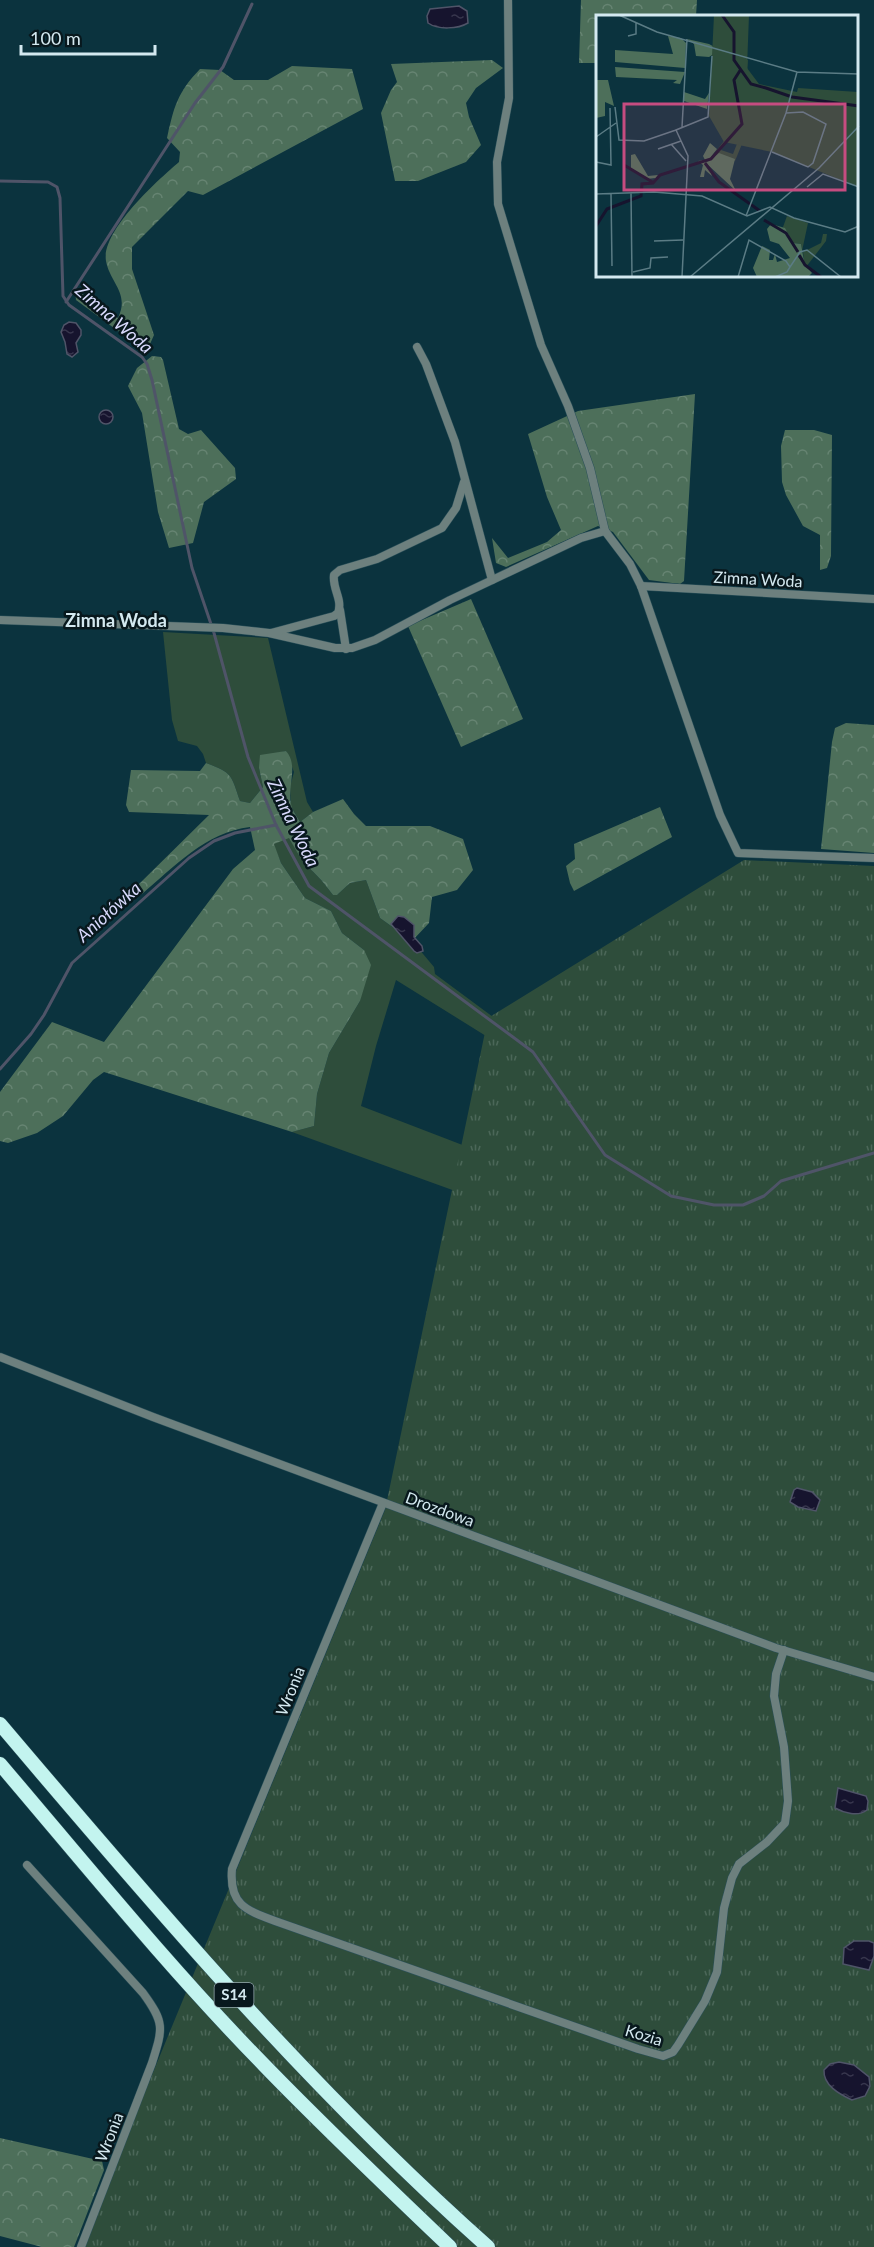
<svg xmlns="http://www.w3.org/2000/svg" width="874" height="2247" viewBox="0 0 874 2247" font-family="Lato,sans-serif">
<style>
.grass{fill:#2e4d3b}
.forest{fill:url(#forest-crowns)}
.park{fill:url(#park-tufts)}
.water{fill:url(#water-ripples);stroke:#4f5468;stroke-width:1.5}
.lines{fill:none;stroke-linecap:round;stroke-linejoin:round}
.stream{stroke:#4f5468;stroke-width:3}
.street-casing{stroke:#2b505a;stroke-width:9}
.highway-casing{stroke:#2b505a;stroke-width:15}
.street{stroke:#6d807e;stroke-width:8}
.highway{stroke:#c3f4ef;stroke-width:14}
.labels{text-anchor:middle;stroke-width:5;stroke-linejoin:round;paint-order:stroke}
.shield{fill:#08181d;stroke:#97aab1;stroke-width:1.5}
.shield-label{font-size:15px;font-weight:bold;fill:#d4e9f0}
.street-label{font-size:16px;fill:#d4e9f0;stroke:#08181d}
.water-label{font-size:18px;font-style:italic;fill:#d8d9fc;stroke:#08181d}
.neighbourhood-label{font-size:18px;font-weight:bold;fill:#d4e9f0;stroke:#08181d}
.inset-river{fill:none;stroke:#16142e;stroke-width:3}
.inset-road{fill:none;stroke:#5b7c85;stroke-width:1.5}
.view{fill:#c64c80;fill-opacity:0.15;stroke:#c64c80;stroke-width:3}
.inset-edge{fill:none;stroke:#d4e9f0;stroke-width:3}
</style>
<defs>
<pattern id="forest-crowns" width="20" height="18" patternUnits="userSpaceOnUse" patternTransform="scale(1.5)"><rect width="20" height="18" fill="#4d6f5a"/><path d="M2 6a3 3 0 1 1 6 0M12 15a3 3 0 1 1 6 0" fill="none" stroke="#668472"/></pattern>
<pattern id="park-tufts" width="24" height="20" patternUnits="userSpaceOnUse" patternTransform="scale(1.5)"><rect width="24" height="20" fill="#2e4d3b"/><path d="M3 7l-1-3M5 7V3M7 7l1-3M15 17l-1-3M17 17v-4M19 17l1-3" fill="none" stroke="#4b6758"/></pattern>
<pattern id="water-ripples" width="26" height="14" patternUnits="userSpaceOnUse" patternTransform="scale(1.5)"><rect width="26" height="14" fill="#16142e"/><path d="M2 4q2-2 4 0t4 0M15 11q2-2 4 0t4 0" fill="none" stroke="#37364d"/></pattern>
</defs>
<rect width="100%" height="100%" fill="#0b333e"/>
<g class="grass">
<path d="M163,632L268,638L307,802L313,812L300,822L291,806L290,787L294,772L286,751L278,753L259,768L263,787L250,803L240,801C231,775 233,773 206,763L203,754L197,746L178,741L172,720Z"/>
<polygon points="289,837 301,859 322,881 333,895 337,895 350,883 366,880 380,918 413,942 434,967 435,974 539,1051 874,1213 874,1236 523,1059 396,980 376,1046 361,1106 499,1159 469,1196 292,1132 314,1126 317,1094 329,1053 360,1001 364,950 342,933 331,911 305,898 281,863 273,844"/>
</g>
<g class="forest">
<polygon points="581,0 697,0 696,16 598,16 598,63 579,63"/>
<polygon points="492,60 503,68 476,88 466,103 469,117 481,145 466,162 418,181 395,181 381,113 391,90 397,82 391,64"/>
<path d="M292,66L352,69L363,109L203,195L188,191L132,247V269L154,335L150,344L133,342L76,300L75,289L118,318C130,293 110,283 106,261C101,231 158,180 179,162L180,152L167,138C174,107 177,93 200,69L220,70L234,80H268Z"/>
<polygon points="152,356 161,357 163,360 179,429 188,434 201,430 235,468 236,479 204,502 193,543 169,548 158,512 142,413 128,386 137,368"/>
<polygon points="695,394 684,581 680,584 649,580 613,532 598,526 506,567 496,563 492,538 508,558 547,542 561,530 547,497 528,434 578,411"/>
<polygon points="785,430 814,430 832,435 831,556 827,568 820,570 820,535 803,526 786,495 782,482 781,446"/>
<polygon points="471,599 523,719 461,747 408,626"/>
<polygon points="846,723 874,725 874,853 821,849 832,742 835,728"/>
<path d="M286,751C299,766 287,786 291,804C292,810 297,816 300,822L313,812L343,799L354,814L366,826H430L463,839L473,870L457,890L432,897L429,923L412,941L380,918L366,880L350,883L337,895H333L322,881L301,859L289,838L274,844L281,863L305,898L331,911L342,933L364,950L371,965L360,1001L329,1053L317,1094L314,1126L292,1132L104,1072L93,1080L63,1116L37,1133L8,1143L0,1141V1092L52,1022L104,1042L233,869L255,850L250,827C206,832 174,867 142,894L137,891L138,885L209,815L129,812L126,805L131,770L200,771L206,763C233,773 231,775 240,801L250,803L263,787L259,768L260,755Z"/>
<polygon points="660,807 672,837 574,891 570,883 566,866 575,859 574,844"/>
<polygon points="0,2138 102,2161 104,2170 74,2247 42,2247 0,2236"/>
</g>
<polygon class="park" points="744,860 874,866 874,2247 81,2247 385,1510 488,1018"/>
<g class="water">
<path d="M459,6L467,11L468,23C458,29 438,30 428,23L427,16L430,9Z"/>
<polygon points="69,322 76,323 81,330 81,335 76,343 78,352 72,357 67,354 65,342 61,332 64,325"/>
<circle cx="106" cy="417" r="7"/>
<polygon points="398,916 404,917 414,925 414,937 422,946 423,951 417,953 414,951 391,924"/>
<polygon points="797,1488 812,1492 820,1500 816,1511 798,1507 790,1502 794,1490"/>
<path d="M838,1788L866,1796L868,1801L867,1810C858,1817 844,1813 835,1808Z"/>
<polygon points="854,1941 869,1941 874,1943 874,1956 869,1970 843,1964 844,1948"/>
<path d="M839,2062L854,2065L869,2077L870,2086L865,2096L852,2100C839,2094 823,2085 824,2070L830,2064Z"/>
</g>
<g class="lines">
<g class="stream">
<polyline points="0,181 48,182 57,187 60,198 63,296 69,305 142,357 147,364 152,380 192,568 214,633 248,757 276,825 309,886 533,1052 605,1155 671,1196 714,1205 743,1205 764,1196 781,1181 874,1153"/>
<polyline points="66,302 195,103 223,67 252,4"/>
<polyline points="0,1069 31,1034 44,1015 72,963 189,858 214,841 235,833 276,825"/>
</g>
<defs>
<g id="street">
<polyline points="508,0 509,98 497,162 498,204 541,345 568,406 590,468 605,531"/>
<polyline points="417,347 426,364 455,442 492,580"/>
<polyline points="641,586 874,599"/>
<polyline points="340,610 346,649"/>
<polyline points="0,620 223,628 269,633 335,648 352,648 375,640 450,600 581,538 605,531 630,564 641,586 720,815 738,853 874,858"/>
<path d="M271,633L334,616L338,613C343,599 332,589 334,575L340,570L377,559L442,528L456,508L464,482"/>
<polyline points="0,1357 153,1417 776,1648 874,1677"/>
<path d="M383,1503L232,1869C229,1904 245,1910 275,1921L638,2049L663,2056L673,2052L678,2045L705,2001L717,1972L724,1908L732,1878L739,1864L767,1842L785,1823L788,1801L784,1747L774,1696L776,1674L784,1650"/>
<path d="M27,1865L143,1993C165,2023 163,2028 152,2063L81,2247"/>
</g>
<g id="highway">
<path d="M0,1724C155,1907 309,2088 488,2247"/>
<path d="M0,1764C86,1865 171,1970 264,2065C325,2128 387,2187 450,2247"/>
</g>
</defs>
<use href="#street" class="street-casing"/>
<use href="#highway" class="highway-casing"/>
<use href="#street" class="street"/>
<use href="#highway" class="highway"/>
</g>
<g class="labels">
<rect class="shield" x="214.5" y="1983" width="39" height="24" rx="4.5"/>
<g class="shield-label">
<text x="234" y="2000">S14</text>
</g>
<g class="street-label">
<text transform="translate(758 579) rotate(3)" y="6">Zimna Woda</text>
<text transform="translate(440 1509) rotate(20)" y="6">Drozdowa</text>
<text transform="translate(290 1691) rotate(-68)" y="6">Wronia</text>
<text transform="translate(644 2035) rotate(17)" y="6">Kozia</text>
<text transform="translate(109 2137) rotate(-69)" y="6">Wronia</text>
</g>
<g class="water-label">
<text transform="translate(114 319) rotate(41)" y="6">Zimna Woda</text>
<text transform="translate(293 823) rotate(64)" y="6">Zimna Woda</text>
<text transform="translate(109 912) rotate(-42)" y="6">Aniołówka</text>
</g>
<g class="neighbourhood-label">
<text x="116" y="627">Zimna Woda</text>
</g>
</g>
<g transform="translate(596 15)">
<rect width="262" height="262" fill="#0b333e"/>
<path d="M141,41L152,45L151,62L132,123L125,135L137,139L142,126L146,129L139,146L122,139L111,148L131,122ZM191,201L212,208L206,236L205,229L196,228L187,212ZM227,219H231L230,226L210,252L202,242L205,239L208,245L207,237L225,228Z" fill="#2e4d3b"/>
<path d="M72,21L85,23L90,28L89,53L19,47V35L77,39ZM91,24L113,29L124,35L113,42L100,41L98,29ZM19,52L89,57L84,69L77,68L81,65L20,62ZM0,65H12L18,91L9,87V101L0,103ZM88,77L109,84L113,78L111,94L88,86ZM114,128L121,134L111,147L123,138L139,144L134,164L140,176L112,150L116,161L109,155L108,162H104L107,150L102,146L109,145L107,141ZM39,139L52,161L62,160L58,167L59,163L51,164L35,155V140ZM175,209L189,213L197,228L205,229L208,246L205,240L202,242L216,258L212,262H161L157,253L166,231L174,235L173,245H177L179,239L181,247L194,243L183,229L174,226L171,214Z" fill="#4d6f5a"/>
<path d="M118,0H153L151,53L163,69L201,77L202,73L262,77V172L176,137L128,127L113,101Z" fill="#2e4d3b"/>
<path class="inset-river" d="M126,0L138,17V45L155,69L170,73M170,73L196,82L263,91M109,148L123,167L164,196M28,150L58,168M168,205L190,218L202,237M0,211L11,194L45,181L46,169L57,168L64,160L115,144L146,109L138,65L145,54M203,240L209,250L225,262"/>
<path class="inset-road" d="M23,0L61,17L201,57L263,59M32,21L40,19V7M19,92L23,125L48,126L80,115M86,112L91,24M0,122L20,108M75,129L90,146M62,134L85,126M176,137L212,152L217,148L230,109L207,97L190,98M0,147L15,150L14,93M211,172L227,159L263,172M35,178L36,262M0,179L58,177L106,181L151,201L174,192L198,203L249,217L263,211M15,179L16,251M150,201L190,98L201,57M58,226L87,225M194,252L204,237L211,235L245,262M37,257L54,253L55,243L72,242M86,262L92,141L80,115L112,102L116,41M94,262L223,153L263,111M142,262L153,225L190,246L194,252L191,257L179,262"/>
<path class="view" d="M28,89H249V175H28Z"/>
<rect width="262" height="262" class="inset-edge"/>
</g>
<path d="M21 45v9h134v-9" fill="none" stroke="#d4e9f0" stroke-width="3"/>
<text x="30" y="45" font-size="18" fill="#d4e9f0" stroke="#08181d" stroke-width="4.5" paint-order="stroke">100 m</text>
</svg>
